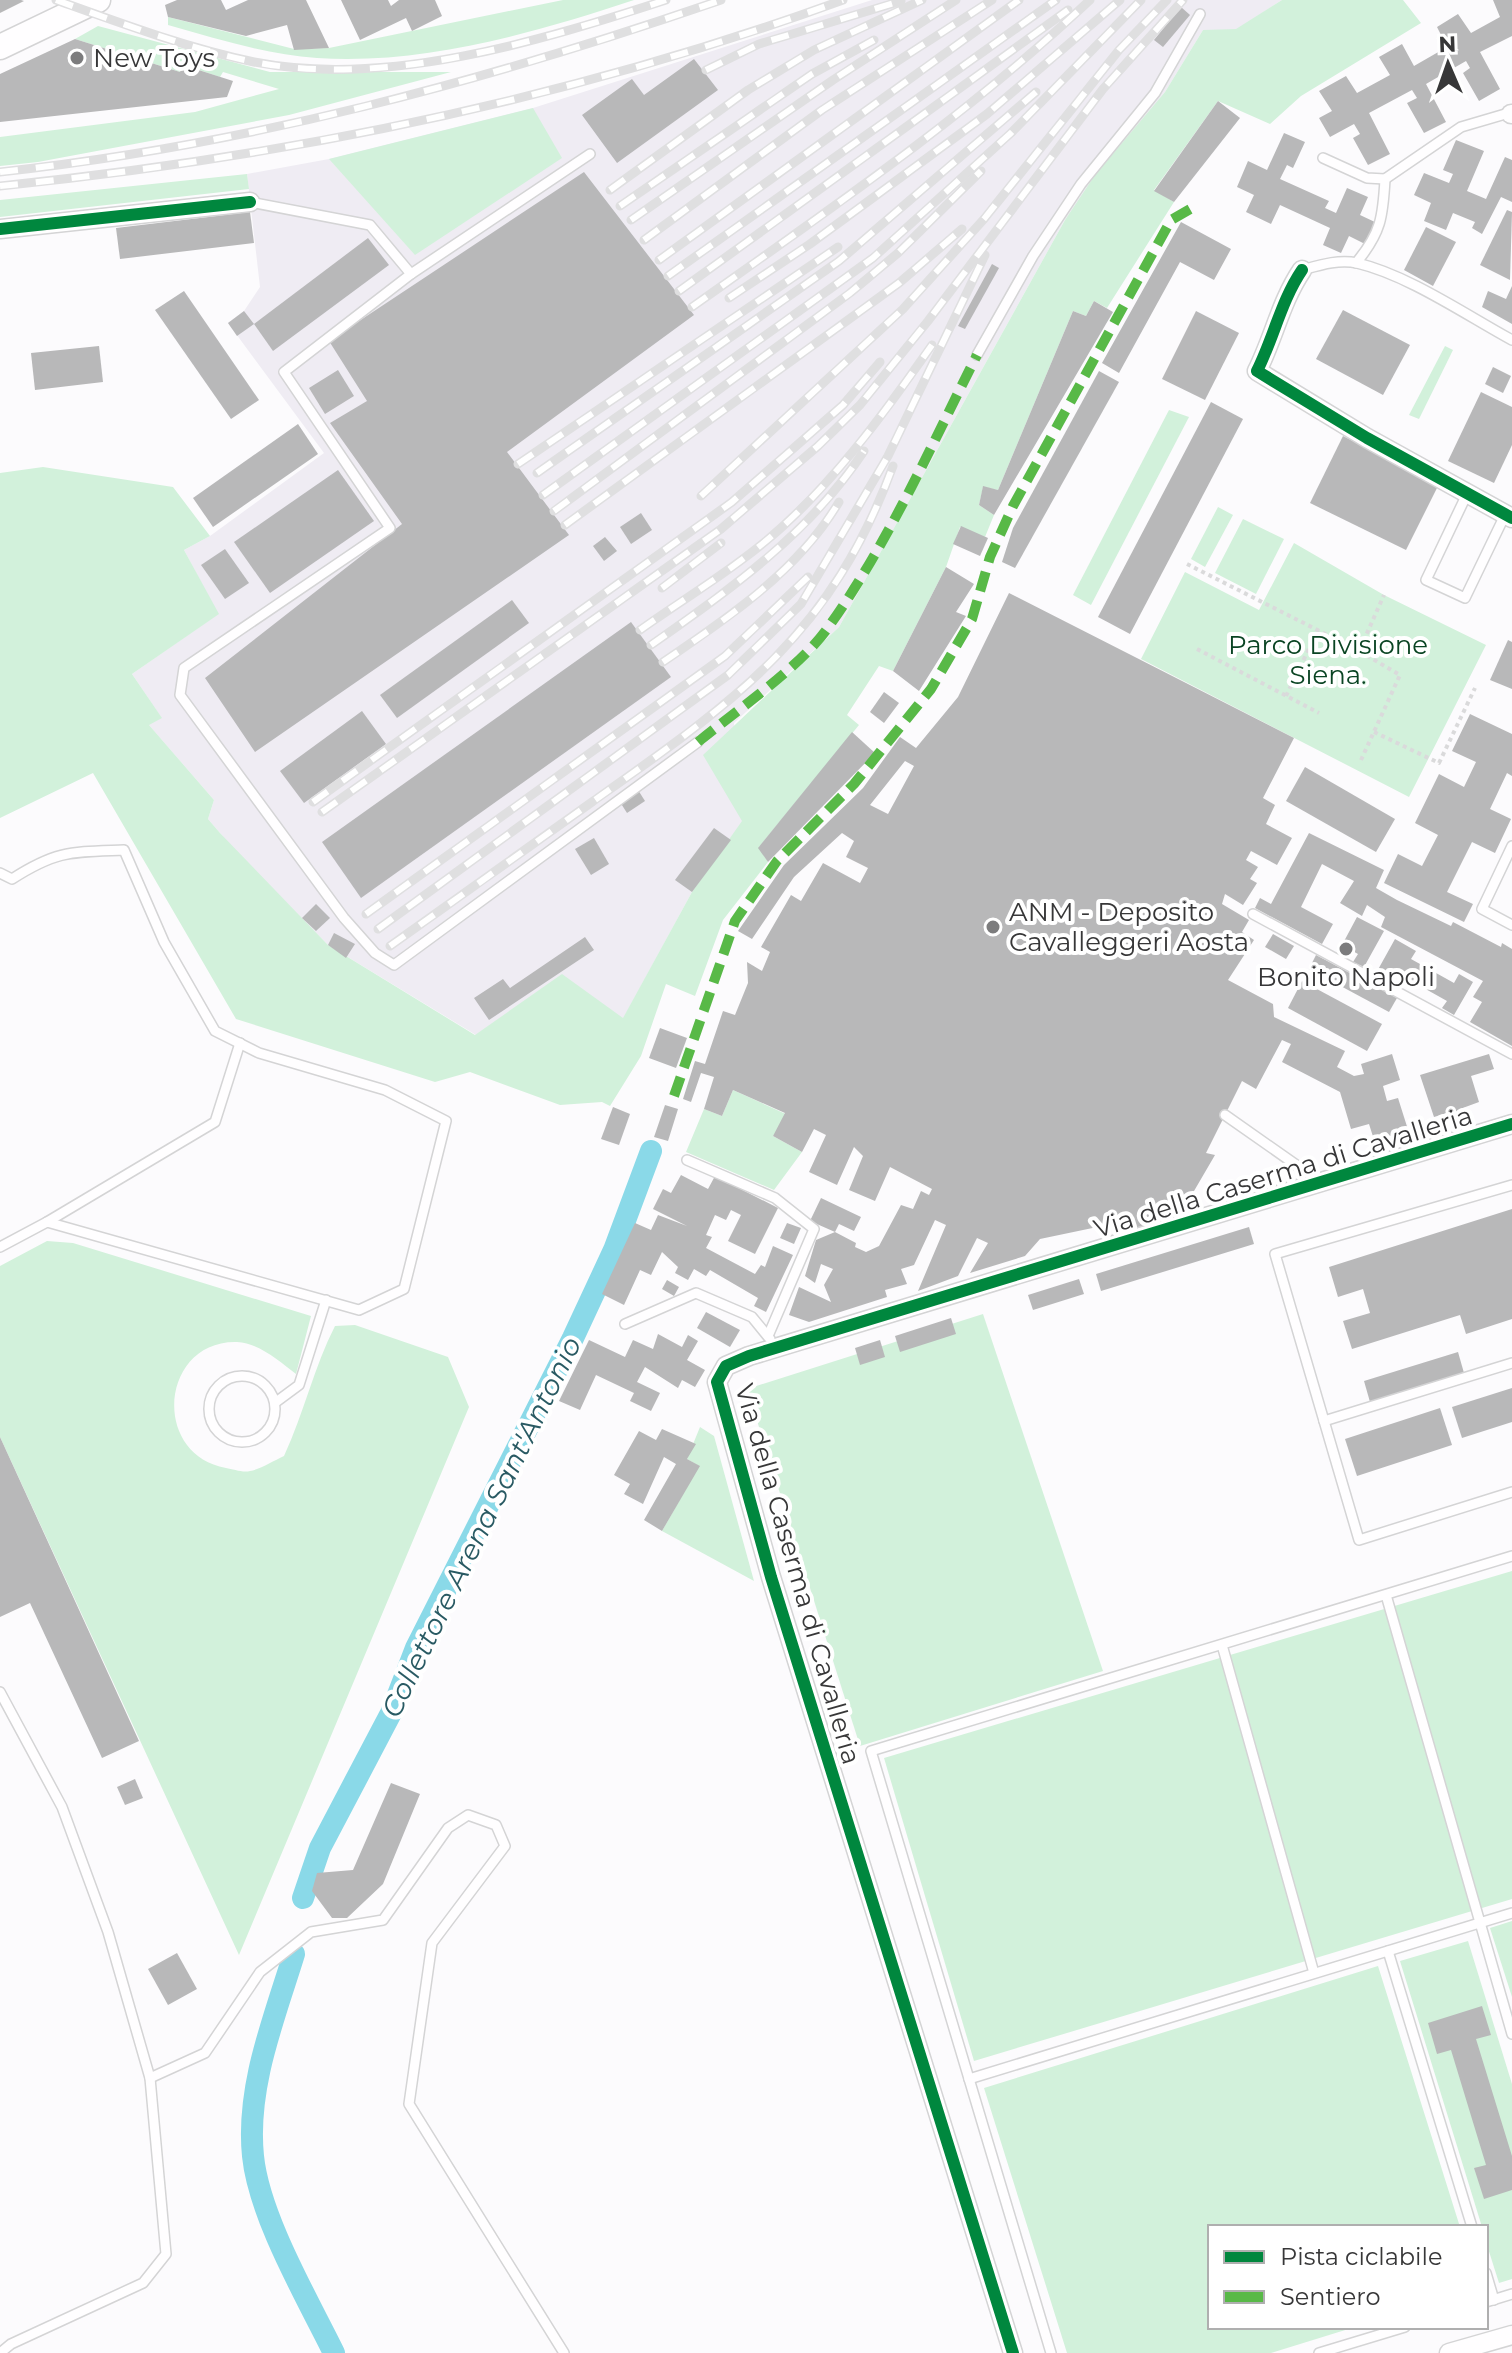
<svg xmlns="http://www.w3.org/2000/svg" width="1512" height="2353" viewBox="0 0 1512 2353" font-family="Montserrat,sans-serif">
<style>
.built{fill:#efecf3}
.green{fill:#d2f1db}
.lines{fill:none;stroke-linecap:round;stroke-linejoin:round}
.canal{stroke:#8ad9e8;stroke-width:22}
.building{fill:#b8b8b9;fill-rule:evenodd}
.lane-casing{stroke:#d4d4d5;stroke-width:12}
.street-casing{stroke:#d4d4d5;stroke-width:21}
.secondary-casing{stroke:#d4d4d5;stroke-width:27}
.path{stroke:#dadadb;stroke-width:4;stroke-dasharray:4 4;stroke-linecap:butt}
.lane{stroke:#fffeff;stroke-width:9}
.street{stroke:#fffeff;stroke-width:18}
.secondary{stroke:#fffeff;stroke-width:24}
.rail-casing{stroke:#dfdfe0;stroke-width:9}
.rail{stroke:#fff;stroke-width:6;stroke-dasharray:18;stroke-linecap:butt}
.quiet{stroke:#58b947;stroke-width:10;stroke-dasharray:20 10;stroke-linecap:butt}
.cycleway-casing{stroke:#fff;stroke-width:17}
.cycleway{stroke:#00873e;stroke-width:12}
.poi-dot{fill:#7c7c7d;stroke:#fff;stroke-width:3}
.labels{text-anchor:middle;stroke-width:8;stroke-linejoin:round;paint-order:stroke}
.poi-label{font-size:26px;fill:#373738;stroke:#fff;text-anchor:start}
.park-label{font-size:26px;fill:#0a4423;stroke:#fff}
.street-label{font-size:26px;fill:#373738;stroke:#fff}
.water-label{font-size:28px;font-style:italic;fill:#295a63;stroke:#fff}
</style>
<rect width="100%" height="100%" fill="#fcfbfd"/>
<polygon class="built" points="872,0 1282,0 1236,30 1203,30 1165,92 1065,220 839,627 734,723 743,821 692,892 623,1019 562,975 476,1035 328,945 232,847 208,819 214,800 148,724 161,717 132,674 218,614 184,550 210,536 324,453 228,323 244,311 260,287 247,174 329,159 533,108"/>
<g class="green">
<path d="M563,0H634C534,33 424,65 317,58C265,54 217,39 168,25V17L294,49L329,48Z"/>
<polygon points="1282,0 1403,0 1421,23 1301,96 1270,124 1218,101 1154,190 1174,202 1107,308 1094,301 1086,316 1073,311 998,490 983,487 979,505 994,515 985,537 960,527 946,567 893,671 879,666 847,715 859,725 759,847 768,862 723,920 695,996 666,984 641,1056 610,1106 602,1102 560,1105 470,1072 435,1082 236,1019 93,773 0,818 0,473 43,467 173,487 210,536 184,550 219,614 132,674 162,718 149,725 214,800 208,819 220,833 328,945 475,1035 562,974 623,1018 692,892 742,821 703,755 839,627 1065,220 1095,175 1165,92 1203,30 1236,29"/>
<polygon points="98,26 270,72 451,72 289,115 38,162 0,166 0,137 195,112 279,89 223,72 220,77 184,65 180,72 75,39"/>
<polygon points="533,108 562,158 415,255 329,159"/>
<polygon points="247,174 249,189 0,217 0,200"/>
<polygon points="1445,346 1453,350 1419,419 1409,415"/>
<polygon points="1169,410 1189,417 1091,605 1073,595"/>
<polygon points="1218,507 1233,515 1205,567 1191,559"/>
<polygon points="1243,519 1284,539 1256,594 1215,573"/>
<polygon points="1294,543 1384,595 1486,645 1409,797 1141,659 1185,572 1259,610"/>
<polygon points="733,1090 788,1115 773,1136 802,1152 774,1190 686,1152 704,1109 722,1116"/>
<path d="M47,1241L73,1243L311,1316L296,1374C279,1361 259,1343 237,1342C161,1340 150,1454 226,1468C233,1469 243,1473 250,1471C261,1469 273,1461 284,1456C304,1413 314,1367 335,1326L355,1325L448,1357L469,1407L239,1955L0,1437V1266Z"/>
<polygon points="983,1314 1103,1671 860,1746 747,1389"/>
<polygon points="700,1427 714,1436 754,1581 662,1531 699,1466 687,1459"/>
<polygon points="1512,1571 1512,1899 974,2061 884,1758"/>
<polygon points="1512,1921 1512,1997 1490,1928"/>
<polygon points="1468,1941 1512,2084 1512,2279 1499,2283 1486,2242 1486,2227 1482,2227 1400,1961"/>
<polygon points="1378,1966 1460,2227 1210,2227 1210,2327 1355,2327 1271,2353 1067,2353 984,2088"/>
</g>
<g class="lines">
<g class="canal">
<polyline points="303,1898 320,1848 391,1713 416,1648 573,1338 614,1250 651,1151"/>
<path d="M294,1954C274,2019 246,2087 253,2156C259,2216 307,2298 334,2353"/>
</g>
</g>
<g class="building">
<polygon points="0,0 21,0 24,1 0,13"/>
<polygon points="177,0 221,0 226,10 248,0 306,0 329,48 294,50 287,25 246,36 168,17 165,5"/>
<polygon points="341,0 388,0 391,6 399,0 435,0 442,16 412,31 406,18 360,40"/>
<polygon points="1493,0 1512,0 1512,36 1480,52 1500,89 1479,101 1463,73 1470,68 1466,61 1426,84 1446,122 1424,133 1407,103 1417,98 1412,90 1369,113 1390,154 1368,165 1353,138 1360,134 1354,124 1330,137 1319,118 1332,111 1319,91 1346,76 1357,93 1390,75 1379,57 1402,44 1414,66 1447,47 1437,27 1458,14 1471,33 1500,17"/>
<polygon points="1181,7 1190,15 1163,47 1154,40"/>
<polygon points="75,39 180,72 183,65 233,81 227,97 0,122 0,74"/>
<polygon points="694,59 718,90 617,163 582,115 632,79 644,95"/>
<polygon points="1218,101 1240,118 1174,202 1154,191"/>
<polygon points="1284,133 1305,142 1293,168 1287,165 1280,179 1329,201 1325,208 1336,213 1347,188 1368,197 1360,215 1377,223 1367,245 1349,236 1341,253 1323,245 1330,228 1280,205 1271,224 1246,212 1254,195 1237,187 1248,161 1267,170"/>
<polygon points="1456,140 1484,151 1467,191 1486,199 1505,157 1512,160 1512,202 1501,197 1482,234 1472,228 1475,222 1453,213 1446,230 1424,221 1431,203 1414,195 1424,173 1449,183 1453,174 1443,170"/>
<polygon points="584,172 694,315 507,452 569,535 255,752 205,678 402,524 330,423 367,401 329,341"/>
<polygon points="1507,210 1512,212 1510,280 1480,265"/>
<polygon points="250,212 254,243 120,259 116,228"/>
<polygon points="1181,222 1231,249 1214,280 1180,262 1119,373 1102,363"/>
<polygon points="1426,227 1456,242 1433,286 1404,270"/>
<polygon points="368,238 389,265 273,351 254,324"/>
<polygon points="992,264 999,268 965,329 958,326"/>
<polygon points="1512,286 1512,324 1482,307 1488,291 1506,299"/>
<polygon points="184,291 259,400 231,419 155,310"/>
<polygon points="1094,301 1113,312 994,515 979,505 983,486 998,490 1073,311 1086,316"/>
<polygon points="1343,310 1410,345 1383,395 1316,359"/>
<polygon points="244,311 254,324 237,336 228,323"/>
<polygon points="1196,311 1239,333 1205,400 1162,379"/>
<polygon points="99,346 103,382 35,390 31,353"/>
<polygon points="1493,367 1511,376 1503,393 1485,384"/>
<polygon points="338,370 354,396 325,414 309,388"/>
<polygon points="1099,371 1119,382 1015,568 1002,562 1013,528"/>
<polygon points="1481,392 1512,407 1512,445 1494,483 1448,461"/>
<polygon points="1211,402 1243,419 1130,634 1098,617"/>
<polygon points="298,424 318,454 213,527 193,498"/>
<polygon points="1343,436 1439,484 1406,550 1310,503"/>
<polygon points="338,470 374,521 270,593 234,542"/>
<polygon points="641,513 652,530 631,544 620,527"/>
<polygon points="961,526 988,538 980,556 953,544"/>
<polygon points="605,537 617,551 604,561 593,546"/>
<polygon points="225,549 249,583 225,599 201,565"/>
<polygon points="946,567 974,584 956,612 966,616 919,691 893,671"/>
<path d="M1009,593L1294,738L1263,798L1275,805L1266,824L1292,838L1277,865L1251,851L1246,860L1258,867L1250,879L1257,883L1243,905L1225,894L1222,904L1249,920L1242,932L1254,940L1228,980L1273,1004L1274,1017L1345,1051L1337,1067L1354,1076L1364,1074L1361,1064L1392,1054L1400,1080L1383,1086L1387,1101L1398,1098L1410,1136L1376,1146L1369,1124L1351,1129L1340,1092L1282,1062L1291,1044L1282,1040L1256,1089L1242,1081L1206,1153L1215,1155L1180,1215L1130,1231L1126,1221L1040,1239L1025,1256L970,1273L988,1243L977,1238L958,1276L918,1291L946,1225L935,1220L914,1265L901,1269L907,1284L885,1290L887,1297L809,1322L789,1315L799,1287L831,1302L824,1285L833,1269L821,1264L815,1283L805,1276L816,1240L835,1232L856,1243L855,1247L866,1252L879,1246L901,1205L913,1209L921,1191L929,1195L932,1189L890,1167L875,1201L849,1190L863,1156L854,1147L837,1185L809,1172L826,1135L814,1129L802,1152L773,1136L785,1113L733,1090L722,1116L704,1109L714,1077L701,1073L691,1102L683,1099L695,1061L705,1064L723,1011L735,1015L748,983L747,962L762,971L770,952L761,947L791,895L801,901L823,863L860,883L868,868L846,857L854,841L842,833L794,877L752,939L738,931L784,865L863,788L900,737L916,748L958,697ZM905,761L914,766L888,814L870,805Z"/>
<polygon points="512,600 529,623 397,718 380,695"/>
<polygon points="631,622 671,677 361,898 322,842"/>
<polygon points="1508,640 1512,642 1512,689 1490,680"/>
<polygon points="884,692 899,703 884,723 870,712"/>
<polygon points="362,711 386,744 304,803 280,771"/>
<polygon points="1470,714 1512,734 1512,776 1507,773 1490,809 1511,819 1495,853 1472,842 1447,892 1473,904 1464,922 1384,883 1398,854 1422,866 1438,835 1415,823 1439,774 1464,787 1476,762 1452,751"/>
<polygon points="852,732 875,753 768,862 758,848"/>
<polygon points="1305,767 1395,819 1376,852 1286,801"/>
<polygon points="638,790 645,801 627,813 620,802"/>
<polygon points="714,828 731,840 692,892 675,880"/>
<polygon points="1309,833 1384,870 1376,888 1397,900 1451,926 1453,922 1501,947 1502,943 1512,949 1512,1046 1470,1022 1482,1002 1473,997 1483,981 1381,927 1385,917 1367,905 1362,916 1340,903 1354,881 1322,864 1301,907 1333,924 1322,944 1255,908 1260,898 1271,904"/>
<polygon points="594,838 609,864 591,875 575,849"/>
<polygon points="316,904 330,918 316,931 302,918"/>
<polygon points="1357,917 1384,931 1364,967 1353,962 1358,954 1342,945"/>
<polygon points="334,933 355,944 346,958 328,945"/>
<polygon points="1273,934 1294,946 1286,959 1265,947"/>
<polygon points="585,937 594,950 489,1020 474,998 503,979 510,988"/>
<polygon points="1395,939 1416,951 1411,959 1454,983 1459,974 1473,982 1454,1015 1442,1008 1447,1001 1397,973 1391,984 1375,975"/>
<polygon points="1316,955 1397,998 1389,1012 1309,969"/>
<polygon points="1302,981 1382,1024 1367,1051 1288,1008"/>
<polygon points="660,1028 687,1038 676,1068 649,1058"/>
<polygon points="1489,1054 1494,1069 1471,1076 1479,1102 1460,1109 1464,1123 1454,1126 1450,1112 1434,1117 1420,1075"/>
<polygon points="665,1105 678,1109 668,1141 654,1137"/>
<polygon points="613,1107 630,1114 619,1145 601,1139"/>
<polygon points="681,1175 708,1189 715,1176 778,1208 755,1254 728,1241 741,1215 731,1210 726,1220 715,1215 706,1235 712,1237 706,1248 755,1274 761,1265 765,1267 773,1246 793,1255 766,1312 754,1306 758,1298 710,1270 706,1276 694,1269 688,1280 675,1273 678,1267 662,1252 651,1275 640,1270 624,1305 602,1294 635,1223 651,1230 658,1215 687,1226 653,1209 663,1189 671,1193"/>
<polygon points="821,1198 861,1217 854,1231 839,1224 835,1232 810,1221"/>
<polygon points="1512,1209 1512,1319 1466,1334 1460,1315 1352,1349 1343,1321 1370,1313 1363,1289 1338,1297 1329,1267"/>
<polygon points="787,1223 801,1228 794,1244 780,1238"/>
<polygon points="1249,1227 1254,1244 1101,1291 1096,1274"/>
<polygon points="1079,1279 1084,1294 1033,1310 1028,1295"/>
<polygon points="667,1280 679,1287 674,1296 662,1289"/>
<polygon points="706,1312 740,1330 730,1347 697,1328"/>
<polygon points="951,1318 956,1334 900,1352 895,1336"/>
<polygon points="658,1334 682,1347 688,1335 698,1341 687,1360 705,1370 695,1387 682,1380 678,1388 645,1367 637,1382 660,1393 651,1411 630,1401 634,1393 596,1375 580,1410 559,1401 589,1340 625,1357 633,1340 653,1349"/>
<polygon points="880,1340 885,1357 860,1365 855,1348"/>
<polygon points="1458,1352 1464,1373 1370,1402 1364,1381"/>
<polygon points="1512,1388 1512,1422 1462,1438 1452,1407"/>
<polygon points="1440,1408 1452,1445 1357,1476 1345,1439"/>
<polygon points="662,1429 696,1444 687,1459 700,1466 662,1531 644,1520 676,1464 664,1457 643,1504 624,1494 630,1484 614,1475 639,1431 656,1440"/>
<polygon points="0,1437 139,1741 102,1758 30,1603 0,1617"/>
<polygon points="135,1779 143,1798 125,1805 117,1787"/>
<polygon points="391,1783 420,1794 383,1884 347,1918 332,1918 312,1891 317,1873 353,1870"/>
<polygon points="177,1953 197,1989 168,2005 148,1969"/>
<polygon points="1482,2006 1491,2035 1476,2039 1512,2156 1512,2190 1484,2199 1474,2168 1486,2165 1451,2050 1437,2054 1428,2023"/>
</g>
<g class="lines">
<defs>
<g id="lane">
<polyline points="1323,158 1367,178 1385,179 1461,127 1512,112"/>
<polyline points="250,202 370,225 411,274 284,372 390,528 184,668 180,695 344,918 375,953 394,965 698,742"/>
<path d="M1356,263C1381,233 1383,217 1385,179"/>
<path d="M1302,270C1320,265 1339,259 1357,263C1408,275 1466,315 1512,340"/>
<polyline points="411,274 590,154"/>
<polyline points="977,355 1033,256 1081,184 1155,93 1200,14"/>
<polyline points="1467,494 1426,580 1465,598 1505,515"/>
<polyline points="1512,846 1482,909 1512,925"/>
<path d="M0,873L12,879C57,850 72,852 124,850L164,942L215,1031L259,1053L385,1090L446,1121L404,1289L359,1310L47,1222L0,1247"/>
<polyline points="1253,914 1512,1054"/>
<polyline points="1225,1115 1319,1181"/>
<polyline points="687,1160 775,1198 814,1229 768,1336"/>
<polyline points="1512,1185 1275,1254 1359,1540 1512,1492"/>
<polyline points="47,1222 215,1122 240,1043"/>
<polyline points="625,1324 696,1293 752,1317 770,1339"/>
<circle cx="242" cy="1409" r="33"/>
<polyline points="276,1402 299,1385 326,1300"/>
<polyline points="1324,1421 1512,1363"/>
<polyline points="1386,1595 1512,2034"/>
<polyline points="1222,1645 1314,1973"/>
<polyline points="0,1692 62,1807 108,1932 150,2078 166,2254 143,2283 11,2344 0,2353"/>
<polyline points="1388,1951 1472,2227"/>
<polyline points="150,2078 205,2053 260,1972 311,1932 383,1920 448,1828 468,1815 496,1825 505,1846 432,1943 409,2104 564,2353"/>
<polyline points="969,2079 1512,1913"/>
<polyline points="1486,2273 1494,2300"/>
<polyline points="1486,2302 1512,2294"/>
<polyline points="1051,2353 871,1751 1512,1556"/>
<polyline points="1319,2353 1405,2327"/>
</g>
<g id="street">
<polyline points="1511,114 1512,114"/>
<polyline points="0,229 250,202"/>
<path d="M1302,270C1281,301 1274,337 1257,371L1367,438L1512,518"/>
<polyline points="1013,2353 771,1577 717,1382 726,1366 749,1356 1512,1124"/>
<polyline points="1449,2353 1512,2335"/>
</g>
<polyline id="secondary" points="0,47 98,0"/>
</defs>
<use href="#lane" class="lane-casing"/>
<use href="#street" class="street-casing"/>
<use href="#secondary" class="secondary-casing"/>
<g class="path">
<polyline points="1187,564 1359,651"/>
<polyline points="1197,649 1319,713"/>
<polyline points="1286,696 1318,630"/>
<polyline points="1374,732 1439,763 1475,688"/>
<polyline points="1361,760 1400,675 1359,651 1384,595"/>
</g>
<use href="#lane" class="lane"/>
<use href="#street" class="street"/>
<use href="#secondary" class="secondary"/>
<defs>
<g id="rail">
<path d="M56,0C120,23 187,48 254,62C387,88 540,41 666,0"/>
<polyline points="706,70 759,44 901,1"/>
<path d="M0,172C248,145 486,81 721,0"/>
<path d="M0,186C286,157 572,99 843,0"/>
<polyline points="610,190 748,90 814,50 922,0"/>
<polyline points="620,206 812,74 874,40"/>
<polyline points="631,220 833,80 956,0"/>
<polyline points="644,240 822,110 992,0"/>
<polyline points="659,260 1019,0"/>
<polyline points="668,276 1056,0"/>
<polyline points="679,291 1068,10"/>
<polyline points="729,298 810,244 987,114 1120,0"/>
<path d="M692,307C829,210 968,115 1090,0"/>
<polyline points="518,464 838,247"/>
<polyline points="537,473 839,261 1036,92"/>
<polyline points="543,495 873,258 1011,133 1141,0"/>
<polyline points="701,496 903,309 984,219 1119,50 1167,0"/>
<polyline points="554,511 850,293 898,253 981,171"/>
<polyline points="565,525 899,283 962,229"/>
<polyline points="662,588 721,543"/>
<path d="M640,630C679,602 723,576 761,545C828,491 883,415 932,345"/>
<path d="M651,645C732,588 809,534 864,451"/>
<path d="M663,662C728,618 798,571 839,502"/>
<polyline points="313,802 732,502 843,405 880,362"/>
<polyline points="322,812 721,529 818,446 860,405 928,321 1103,89 1183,0"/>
<polyline points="366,914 725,656 808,577"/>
<polyline points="378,929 728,675 801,604 888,456 985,255"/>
<path d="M390,946C458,898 525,850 592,802C735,701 830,637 893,466"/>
</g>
</defs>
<use href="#rail" class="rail-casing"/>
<use href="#rail" class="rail"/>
<g class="quiet">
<path d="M698,742C737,710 799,668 827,629C887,546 931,446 977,355"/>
<polyline points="674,1096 735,921 777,861 854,784 931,689 972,619 990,557 1013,506 1171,220 1192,208"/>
</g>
<defs>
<g id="cycleway">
<polyline points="0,229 250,202"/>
<path d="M1302,270C1281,301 1274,337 1257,371L1367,438L1512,518"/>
<polyline points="1013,2353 771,1577 717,1382 726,1366 749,1356 1512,1124"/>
</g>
</defs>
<use href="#cycleway" class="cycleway-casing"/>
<use href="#cycleway" class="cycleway"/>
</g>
<g class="poi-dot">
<circle cx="77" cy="58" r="8"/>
<circle cx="993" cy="927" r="8"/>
<circle cx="1346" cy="949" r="8"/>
</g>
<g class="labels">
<g class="poi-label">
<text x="93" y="67">New Toys</text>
<text x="1009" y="921">ANM - Deposito<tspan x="1009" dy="30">Cavalleggeri Aosta</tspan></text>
<text x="1346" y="986" text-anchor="middle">Bonito Napoli</text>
</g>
<g class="park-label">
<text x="1328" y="654">Parco Divisione<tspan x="1328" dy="30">Siena.</tspan></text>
</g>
<g class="street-label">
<text transform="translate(1283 1172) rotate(-17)" y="9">Via della Caserma di Cavalleria</text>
<text transform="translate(798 1574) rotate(74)" y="9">Via della Caserma di Cavalleria</text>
</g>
<g class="water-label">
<text transform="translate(481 1527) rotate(-64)" y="10">Collettore Arena Sant'Antonio</text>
</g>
</g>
<rect x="1208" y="2225" width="280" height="104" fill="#ffffff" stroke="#afafaf" stroke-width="2"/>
<rect x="1224" y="2251" width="40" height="12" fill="#00873e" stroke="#afafaf" stroke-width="2"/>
<text x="1280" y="2265" font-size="24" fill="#373738">Pista ciclabile</text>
<rect x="1224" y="2291" width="40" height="12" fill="#58b947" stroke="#afafaf" stroke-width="2"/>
<text x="1280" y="2305" font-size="24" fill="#373738">Sentiero</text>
<g transform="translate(1448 64) rotate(358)" stroke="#ffffff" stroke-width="6" paint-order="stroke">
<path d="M0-6L14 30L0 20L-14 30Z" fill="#373738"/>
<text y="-12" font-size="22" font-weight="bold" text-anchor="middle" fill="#373738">N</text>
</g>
</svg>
